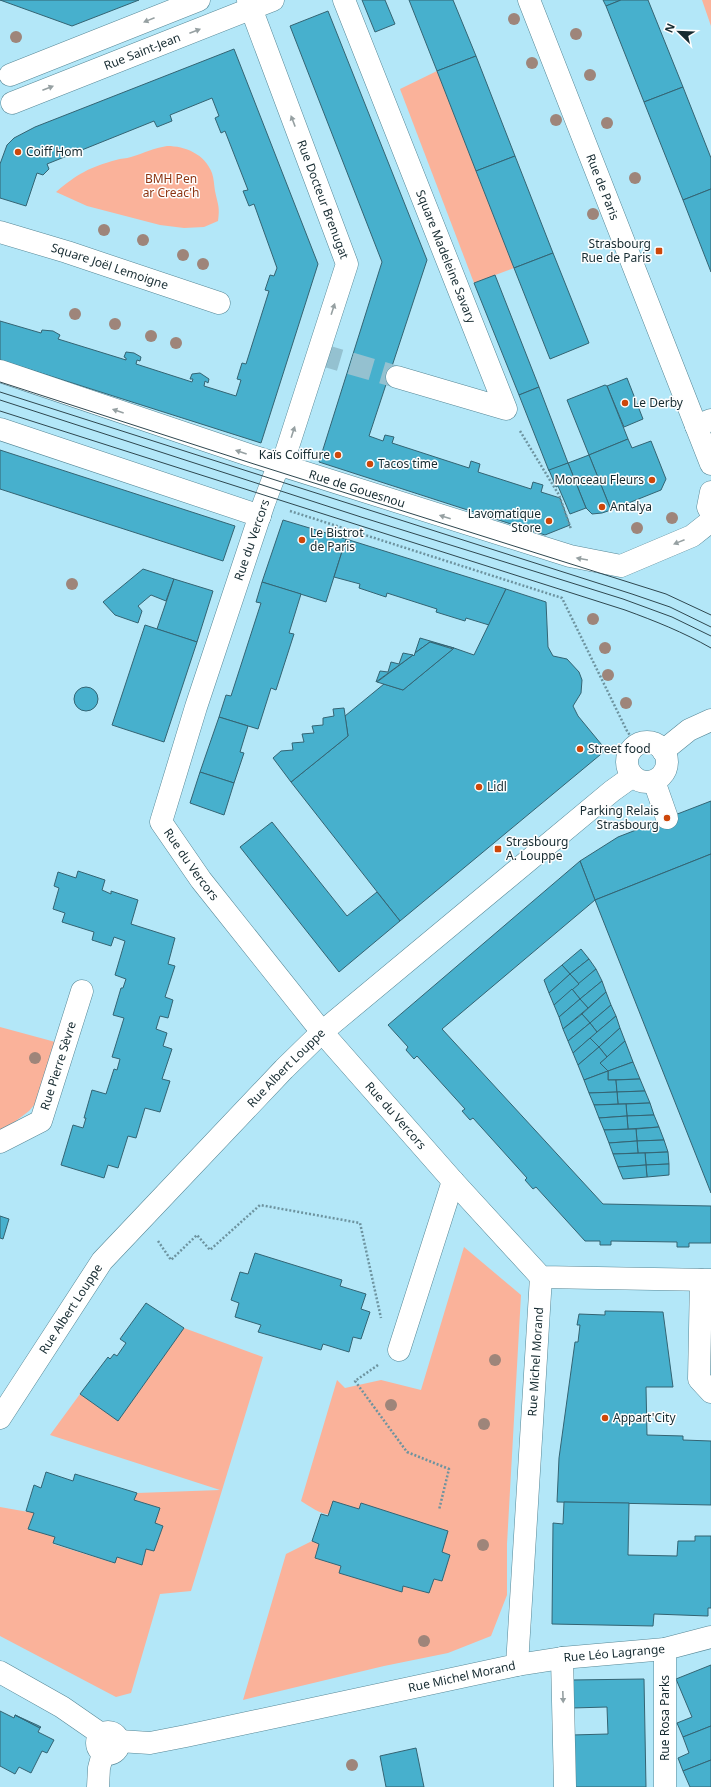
<svg xmlns="http://www.w3.org/2000/svg" width="711" height="1787" viewBox="0 0 711 1787" font-family="'Noto Sans',sans-serif">
<style>
.green{fill:#fab29a}
.building{fill:#47b0cd;stroke:#346473}
.lines{fill:none;stroke-linecap:round;stroke-linejoin:round}
.minor-tunnel{stroke:#94c1d0;stroke-width:22;stroke-dasharray:22 11;stroke-linecap:butt}
.minor-casing{stroke:#568796;stroke-width:23}
.major-casing{stroke:#568796;stroke-width:23}
.path{stroke:#6d939f;stroke-width:2.5;stroke-dasharray:2 2;stroke-linecap:butt}
.minor{stroke:#fff;stroke-width:22}
.major{stroke:#fff;stroke-width:22}
.tram{stroke:#2e474f;stroke-width:1}
.tree{fill:#9e857a}
.oneway{fill:#96a0a2}
.poi-dot{fill:#cd470a;stroke:#fefefe;stroke-width:1.5}
.labels{text-anchor:middle;stroke-width:3;stroke-linejoin:round;paint-order:stroke}
.street-label{font-size:12px;fill:#162b31;stroke:#fefefe}
.poi-label{font-size:12px;fill:#162b31;stroke:#fefefe;text-anchor:start}
.park-label{font-size:12px;fill:#8c3412;stroke:#fefefe}
</style>
<rect width="100%" height="100%" fill="#b3e7f8"/>
<g class="green">
<polygon points="702,0 711,0 711,26"/>
<polygon points="437,71 514,268 474,283 400,89"/>
<path d="M167,146C185,146 205,154 212,173C214,179 214,185 215,191C218,205 220,207 218,221L204,227L184,228L160,225L87,206L56,192C77,174 90,167 116,160C121,158 126,159 131,157C144,153 154,148 167,146Z"/>
<polygon points="0,1027 59,1043 42,1096 29,1111 0,1133"/>
<path d="M464,1247L521,1295L507,1544V1595L491,1636L448,1653L384,1666L243,1700L286,1554L312,1541L319,1544L315,1558L341,1566L339,1573L402,1592L403,1586L429,1593L434,1579L442,1581L450,1555L442,1552L448,1531L361,1504L359,1509C327,1516 329,1519 301,1501L337,1380L345,1388L381,1380L421,1390Z"/>
<polygon points="184,1328 263,1357 191,1591 160,1594 131,1693 116,1697 0,1636 0,1507 34,1513 28,1529 55,1537 53,1544 114,1563 117,1557 142,1565 146,1549 154,1551 163,1526 155,1523 159,1508 134,1500 137,1493 220,1490 50,1435 80,1394 118,1421"/>
</g>
<g class="building">
<polygon points="0,0 139,0 72,26"/>
<polygon points="362,0 385,0 395,24 375,32"/>
<polygon points="409,0 453,0 476,56 437,71"/>
<polygon points="603,0 621,0 606,6"/>
<polygon points="621,0 648,0 683,87 644,102 606,6"/>
<polygon points="328,11 427,260 369,436 383,441 385,435 394,437 392,443 469,468 471,461 480,464 478,472 531,489 533,482 543,485 541,492 560,498 570,525 545,535 319,462 382,262 290,26"/>
<polygon points="234,49 318,264 261,443 0,360 0,321 41,333 42,330 53,331 60,335 58,339 126,360 126,358 124,357 126,352 134,353 141,357 140,361 137,360 136,364 192,382 193,379 190,379 192,374 200,373 209,379 208,383 205,381 204,386 236,396 241,380 237,379 242,363 246,364 269,291 265,290 270,275 274,276 277,268 254,204 249,206 243,191 248,190 225,131 221,133 215,118 219,116 212,98 170,115 172,121 157,127 154,121 47,164 49,169 43,175 37,173 26,206 0,198 0,164 7,145 14,138 35,127"/>
<polygon points="476,56 515,156 476,171 437,71"/>
<polygon points="683,87 711,158 711,189 683,200 644,102"/>
<polygon points="515,156 553,253 514,268 476,171"/>
<polygon points="711,189 711,272 683,200"/>
<polygon points="553,253 589,343 550,359 514,268"/>
<polygon points="495,275 539,387 519,395 474,283"/>
<polygon points="627,378 643,419 624,427 607,386"/>
<polygon points="605,385 607,386 628,439 589,455 567,400"/>
<polygon points="539,387 568,463 549,471 519,395"/>
<polygon points="628,439 632,448 651,441 666,479 661,490 611,510 589,455"/>
<polygon points="0,450 235,526 223,561 0,489"/>
<polygon points="589,455 611,510 602,513 592,514 586,508 568,463"/>
<polygon points="568,463 586,508 570,514 558,486 556,487 549,470"/>
<polygon points="283,520 346,539 326,602 262,582"/>
<polygon points="346,539 506,589 489,625 466,618 465,621 436,612 437,609 387,593 386,597 359,588 360,584 334,577"/>
<polygon points="143,569 174,579 166,601 151,595 138,606 142,611 138,623 115,615 103,602"/>
<polygon points="174,579 213,591 197,642 157,629"/>
<polygon points="262,582 301,594 289,633 294,634 276,690 271,688 258,729 219,717 226,695 231,696 261,603 256,602"/>
<polygon points="506,589 546,602 548,647 553,656 567,659 579,672 582,680 581,693 573,706 578,716 606,750 400,921 291,782 348,736 345,716 384,684 403,690 454,648 474,655"/>
<polygon points="145,625 197,642 164,742 112,725"/>
<polygon points="420,638 454,648 430,642 415,653"/>
<polygon points="430,642 453,649 403,690 377,682 413,655 414,656 415,653"/>
<polygon points="403,653 413,655 376,682 380,671 388,672 391,662 399,664"/>
<circle cx="86" cy="699" r="12"/>
<polygon points="344,708 348,736 291,782 273,758 281,751 293,750 292,743 304,742 302,734 314,733 312,726 323,725 323,718 334,716 333,709"/>
<polygon points="219,717 248,726 240,752 244,753 234,783 200,772"/>
<polygon points="200,772 234,783 224,815 190,803"/>
<polygon points="711,801 711,854 595,900 580,861 618,837"/>
<polygon points="272,822 347,916 377,892 400,921 339,972 240,847"/>
<polygon points="711,854 711,1193 595,900"/>
<polygon points="580,861 595,900 442,1029 603,1204 711,1206 711,1243 689,1243 689,1247 677,1247 677,1242 611,1241 611,1245 600,1245 600,1241 585,1241 536,1187 533,1189 525,1180 527,1178 473,1118 470,1120 462,1111 465,1109 417,1056 414,1059 406,1050 408,1047 388,1025"/>
<polygon points="78,871 105,880 102,890 111,894 111,891 138,900 131,924 175,938 168,964 175,966 165,997 173,1000 168,1018 160,1016 156,1029 167,1033 163,1046 172,1049 162,1079 170,1081 160,1112 145,1108 136,1138 128,1136 118,1168 108,1165 104,1178 61,1165 73,1125 83,1128 86,1118 84,1118 92,1090 106,1094 114,1069 117,1070 120,1059 112,1057 124,1018 113,1015 121,988 123,988 126,979 115,975 125,941 114,937 111,946 92,940 94,932 62,922 65,913 53,909 59,888 54,886 58,872 76,878"/>
<polygon points="581,949 589,959 570,974 562,965"/>
<polygon points="589,959 596,969 579,984 570,974"/>
<polygon points="562,965 570,974 549,993 544,980"/>
<polygon points="596,969 602,981 580,999 572,989"/>
<polygon points="570,974 579,984 554,1005 549,993"/>
<polygon points="602,981 606,992 588,1008 580,999"/>
<polygon points="572,989 580,999 559,1017 554,1005"/>
<polygon points="606,992 611,1005 590,1023 582,1014"/>
<polygon points="580,999 588,1008 563,1029 559,1017"/>
<polygon points="611,1005 616,1016 597,1032 590,1023"/>
<polygon points="582,1014 590,1023 568,1041 563,1029"/>
<polygon points="616,1016 620,1028 599,1047 590,1038"/>
<polygon points="590,1023 597,1032 573,1053 568,1041"/>
<polygon points="620,1028 625,1041 607,1057 599,1047"/>
<polygon points="590,1038 599,1047 578,1065 573,1053"/>
<polygon points="625,1041 633,1062 608,1071 600,1063"/>
<polygon points="599,1047 607,1057 600,1063 608,1071 584,1080 578,1065"/>
<polygon points="633,1062 640,1079 608,1080 608,1071"/>
<polygon points="608,1071 608,1080 616,1080 617,1092 589,1093 584,1080"/>
<polygon points="640,1079 645,1091 617,1092 616,1080"/>
<polygon points="645,1091 650,1103 618,1104 617,1092"/>
<polygon points="617,1092 618,1104 594,1105 589,1093"/>
<polygon points="650,1103 654,1115 627,1116 626,1104"/>
<polygon points="626,1104 627,1116 599,1118 594,1105"/>
<polygon points="654,1115 659,1127 628,1129 627,1116"/>
<polygon points="627,1116 628,1129 604,1130 599,1118"/>
<polygon points="659,1127 664,1140 637,1141 636,1129"/>
<polygon points="636,1129 637,1141 609,1143 604,1130"/>
<polygon points="664,1140 668,1152 638,1153 637,1141"/>
<polygon points="637,1141 638,1153 613,1154 609,1143"/>
<polygon points="668,1152 669,1164 646,1165 645,1153"/>
<polygon points="645,1153 646,1165 618,1167 613,1154"/>
<polygon points="669,1164 669,1175 647,1177 646,1165"/>
<polygon points="646,1165 647,1177 623,1179 618,1167"/>
<polygon points="0,1216 9,1219 3,1239 0,1238"/>
<polygon points="255,1253 342,1280 340,1286 366,1294 361,1309 370,1312 361,1339 353,1337 349,1352 323,1344 321,1350 258,1332 261,1325 235,1317 239,1303 231,1300 240,1272 248,1274"/>
<polygon points="146,1303 184,1328 118,1421 80,1394 108,1357 110,1359 114,1354 117,1356 126,1343 120,1339"/>
<polygon points="605,1311 663,1312 673,1387 646,1387 647,1435 683,1436 683,1440 711,1441 711,1505 557,1502 559,1458 575,1342 578,1342 580,1325 577,1325 579,1314 605,1315"/>
<polygon points="46,1472 73,1481 75,1474 137,1493 134,1500 160,1508 155,1523 163,1526 154,1551 146,1549 142,1565 117,1557 115,1563 53,1543 55,1537 28,1529 34,1513 26,1511 34,1485 41,1488"/>
<polygon points="333,1501 359,1509 361,1503 448,1531 442,1552 450,1555 442,1581 434,1579 429,1593 403,1586 402,1592 339,1573 341,1566 315,1558 319,1544 312,1541 321,1514 328,1516"/>
<polygon points="564,1502 629,1503 628,1555 677,1556 678,1541 695,1541 695,1536 711,1536 711,1608 708,1608 708,1616 654,1614 653,1626 552,1624 553,1523 563,1524"/>
<polygon points="711,1665 711,1726 683,1737 677,1723 692,1717 676,1679"/>
<polygon points="644,1679 646,1787 573,1787 572,1735 608,1734 607,1707 572,1708 571,1680"/>
<polygon points="0,1711 14,1718 15,1715 40,1728 38,1732 54,1740 47,1753 42,1751 31,1773 19,1767 15,1774 0,1766"/>
<polygon points="15,1715 37,1725 41,1727 40,1728"/>
<polygon points="711,1726 711,1760 683,1771 678,1758 689,1753 683,1737"/>
<polygon points="416,1748 424,1787 386,1787 380,1756"/>
<polygon points="711,1760 711,1787 690,1787 683,1771"/>
</g>
<g class="lines">
<polyline class="minor-tunnel" points="319,354 397,377"/>
<defs>
<g id="minor">
<path id="s1" d="M248,0L347,264L282,465L275,474L264,503L196,707L161,822L201,880L322,1032L453,1181L541,1277L711,1280"/>
<path id="s2" d="M344,0L506,409L397,377"/>
<polyline points="10,75 199,0"/>
<path id="s3" d="M12,103L273,0"/>
<path id="s4" d="M0,232L67,252L219,303"/>
<path id="s5" d="M0,371L249,455L570,556L621,566L692,536L711,521"/>
<polyline points="696,426 711,420"/>
<polyline points="0,429 260,516"/>
<polyline points="654,781 667,818"/>
<path id="s6" d="M0,1142L41,1121L82,991"/>
<polyline points="701,1280 699,1379 711,1392"/>
<polyline points="399,1350 453,1181"/>
<polyline points="665,1649 665,1787"/>
<polyline points="562,1658 565,1787"/>
<path id="s7" d="M517,1665L562,1658L665,1649L711,1637"/>
<polyline points="0,1672 62,1707 101,1734"/>
<circle cx="108" cy="1743" r="11"/>
<path id="s8" d="M119,1741L150,1743L186,1736L517,1665L541,1277"/>
<polyline points="98,1787 99,1768 103,1753"/>
</g>
<g id="major">
<path id="s9" d="M529,0L711,464"/>
<polyline points="711,492 708,507 711,513"/>
<circle cx="647" cy="762" r="20"/>
<polyline points="663,751 689,730 711,720"/>
<path id="s10" d="M0,1418L102,1261L284,1069L322,1032L612,791L633,776"/>
</g>
</defs>
<use href="#minor" class="minor-casing"/>
<use href="#major" class="major-casing"/>
<g class="path">
<polyline points="520,431 559,495 571,529"/>
<polyline points="290,511 562,598 627,731 637,746"/>
<polyline points="158,1241 171,1260 197,1235 210,1250 260,1205 360,1223 381,1318"/>
<polyline points="378,1365 355,1381 407,1452 449,1469 439,1510"/>
</g>
<use href="#minor" class="minor"/>
<use href="#major" class="major"/>
<g class="tram">
<polyline points="0,382 254,464 666,594 711,615"/>
<polyline points="0,392 632,594 670,607 711,627"/>
<polyline points="0,400 361,517 623,599 672,617 711,636"/>
<path d="M0,411L625,610C655,621 683,632 711,648"/>
</g>
</g>
<g class="tree">
<circle cx="514" cy="19" r="6"/>
<circle cx="576" cy="34" r="6"/>
<circle cx="16" cy="37" r="6"/>
<circle cx="532" cy="63" r="6"/>
<circle cx="590" cy="75" r="6"/>
<circle cx="556" cy="120" r="6"/>
<circle cx="607" cy="123" r="6"/>
<circle cx="635" cy="178" r="6"/>
<circle cx="593" cy="214" r="6"/>
<circle cx="104" cy="230" r="6"/>
<circle cx="143" cy="240" r="6"/>
<circle cx="183" cy="255" r="6"/>
<circle cx="203" cy="264" r="6"/>
<circle cx="75" cy="314" r="6"/>
<circle cx="115" cy="324" r="6"/>
<circle cx="151" cy="336" r="6"/>
<circle cx="176" cy="343" r="6"/>
<circle cx="672" cy="518" r="6"/>
<circle cx="637" cy="528" r="6"/>
<circle cx="72" cy="584" r="6"/>
<circle cx="593" cy="619" r="6"/>
<circle cx="605" cy="648" r="6"/>
<circle cx="608" cy="675" r="6"/>
<circle cx="626" cy="703" r="6"/>
<circle cx="35" cy="1058" r="6"/>
<circle cx="495" cy="1360" r="6"/>
<circle cx="391" cy="1405" r="6"/>
<circle cx="484" cy="1424" r="6"/>
<circle cx="483" cy="1545" r="6"/>
<circle cx="424" cy="1641" r="6"/>
<circle cx="352" cy="1765" r="6"/>
</g>
<defs><path id="oneway-solid" d="M-6-.8H1V-3.2L6.5 0L1 3.2V.8H-6Z"/></defs>
<g class="oneway">
<use href="#oneway-solid" transform="translate(149 20) rotate(158)"/>
<use href="#oneway-solid" transform="translate(195 31) rotate(-21)"/>
<use href="#oneway-solid" transform="translate(48 88) rotate(-21)"/>
<use href="#oneway-solid" transform="translate(293 121) rotate(-111)"/>
<use href="#oneway-solid" transform="translate(333 309) rotate(-72)"/>
<use href="#oneway-solid" transform="translate(118 411) rotate(-161)"/>
<use href="#oneway-solid" transform="translate(293 432) rotate(-72)"/>
<use href="#oneway-solid" transform="translate(241 452) rotate(-161)"/>
<use href="#oneway-solid" transform="translate(445 517) rotate(-162)"/>
<use href="#oneway-solid" transform="translate(679 542) rotate(158)"/>
<use href="#oneway-solid" transform="translate(582 559) rotate(-170)"/>
<use href="#oneway-solid" transform="translate(563 1697) rotate(88)"/>
</g>
<g class="poi-dot">
<circle cx="18" cy="152" r="4"/>
<rect x="655" y="247" width="8" height="8" rx="2"/>
<circle cx="625" cy="403" r="4"/>
<circle cx="338" cy="455" r="4"/>
<circle cx="370" cy="464" r="4"/>
<circle cx="652" cy="480" r="4"/>
<circle cx="602" cy="507" r="4"/>
<circle cx="549" cy="521" r="4"/>
<circle cx="302" cy="540" r="4"/>
<circle cx="580" cy="749" r="4"/>
<circle cx="479" cy="787" r="4"/>
<circle cx="667" cy="818" r="4"/>
<rect x="494" y="845" width="8" height="8" rx="2"/>
<circle cx="605" cy="1418" r="4"/>
</g>
<g class="labels">
<g class="street-label">
<text dy="4" stroke="none"><textPath href="#s3" startOffset="140">Rue Saint-Jean</textPath></text>
<text dy="4" stroke="none"><textPath href="#s9" startOffset="201">Rue de Paris</textPath></text>
<text dy="4" stroke="none"><textPath href="#s1" startOffset="213">Rue Docteur Brenugat</textPath></text>
<text dy="4" stroke="none"><textPath href="#s2" startOffset="276">Square Madeleine Savary</textPath></text>
<text dy="4" stroke="none"><textPath href="#s4" startOffset="115">Square Joël Lemoigne</textPath></text>
<text dy="4" stroke="none"><textPath href="#s5" startOffset="376">Rue de Gouesnou</textPath></text>
<text transform="translate(252 540) rotate(-71)" y="4">Rue du Vercors</text>
<text dy="4" stroke="none"><textPath href="#s1" startOffset="923">Rue du Vercors</textPath></text>
<text dy="4" stroke="none"><textPath href="#s6" startOffset="104">Rue Pierre Sèvre</textPath></text>
<text dy="4" stroke="none"><textPath href="#s10" startOffset="454">Rue Albert Louppe</textPath></text>
<text dy="4" stroke="none"><textPath href="#s1" startOffset="1247">Rue du Vercors</textPath></text>
<text dy="4" stroke="none"><textPath href="#s10" startOffset="130">Rue Albert Louppe</textPath></text>
<text dy="4" stroke="none"><textPath href="#s8" startOffset="710">Rue Michel Morand</textPath></text>
<text dy="4" stroke="none"><textPath href="#s7" startOffset="98">Rue Léo Lagrange</textPath></text>
<text dy="4" stroke="none"><textPath href="#s8" startOffset="350">Rue Michel Morand</textPath></text>
<text transform="translate(665 1718) rotate(-90)" y="4">Rue Rosa Parks</text>
</g>
<g class="poi-label">
<text x="26" y="156">Coiff Hom</text>
<text x="651" y="248" text-anchor="end">Strasbourg<tspan x="651" dy="14">Rue de Paris</tspan></text>
<text x="633" y="407">Le Derby</text>
<text x="330" y="459" text-anchor="end">Kaïs Coiffure</text>
<text x="378" y="468">Tacos time</text>
<text x="644" y="484" text-anchor="end">Monceau Fleurs</text>
<text x="610" y="511">Antalya</text>
<text x="541" y="518" text-anchor="end">Lavomatique<tspan x="541" dy="14">Store</tspan></text>
<text x="310" y="537">Le Bistrot<tspan x="310" dy="14">de Paris</tspan></text>
<text x="588" y="753">Street food</text>
<text x="487" y="791">Lidl</text>
<text x="659" y="815" text-anchor="end">Parking Relais<tspan x="659" dy="14">Strasbourg</tspan></text>
<text x="506" y="846">Strasbourg<tspan x="506" dy="14">A. Louppe</tspan></text>
<text x="613" y="1422">Appart'City</text>
</g>
<g class="park-label">
<text x="171" y="183">BMH Pen<tspan x="171" dy="14">ar Creac'h</tspan></text>
</g>
</g>
<g transform="translate(679 32) rotate(293)" stroke="#fefefe" stroke-width="3" paint-order="stroke">
<path d="M0-3L7 15L0 10L-7 15Z" fill="#162b31"/>
<text y="-6" font-size="11" font-weight="bold" text-anchor="middle" fill="#162b31">N</text>
</g>
</svg>
